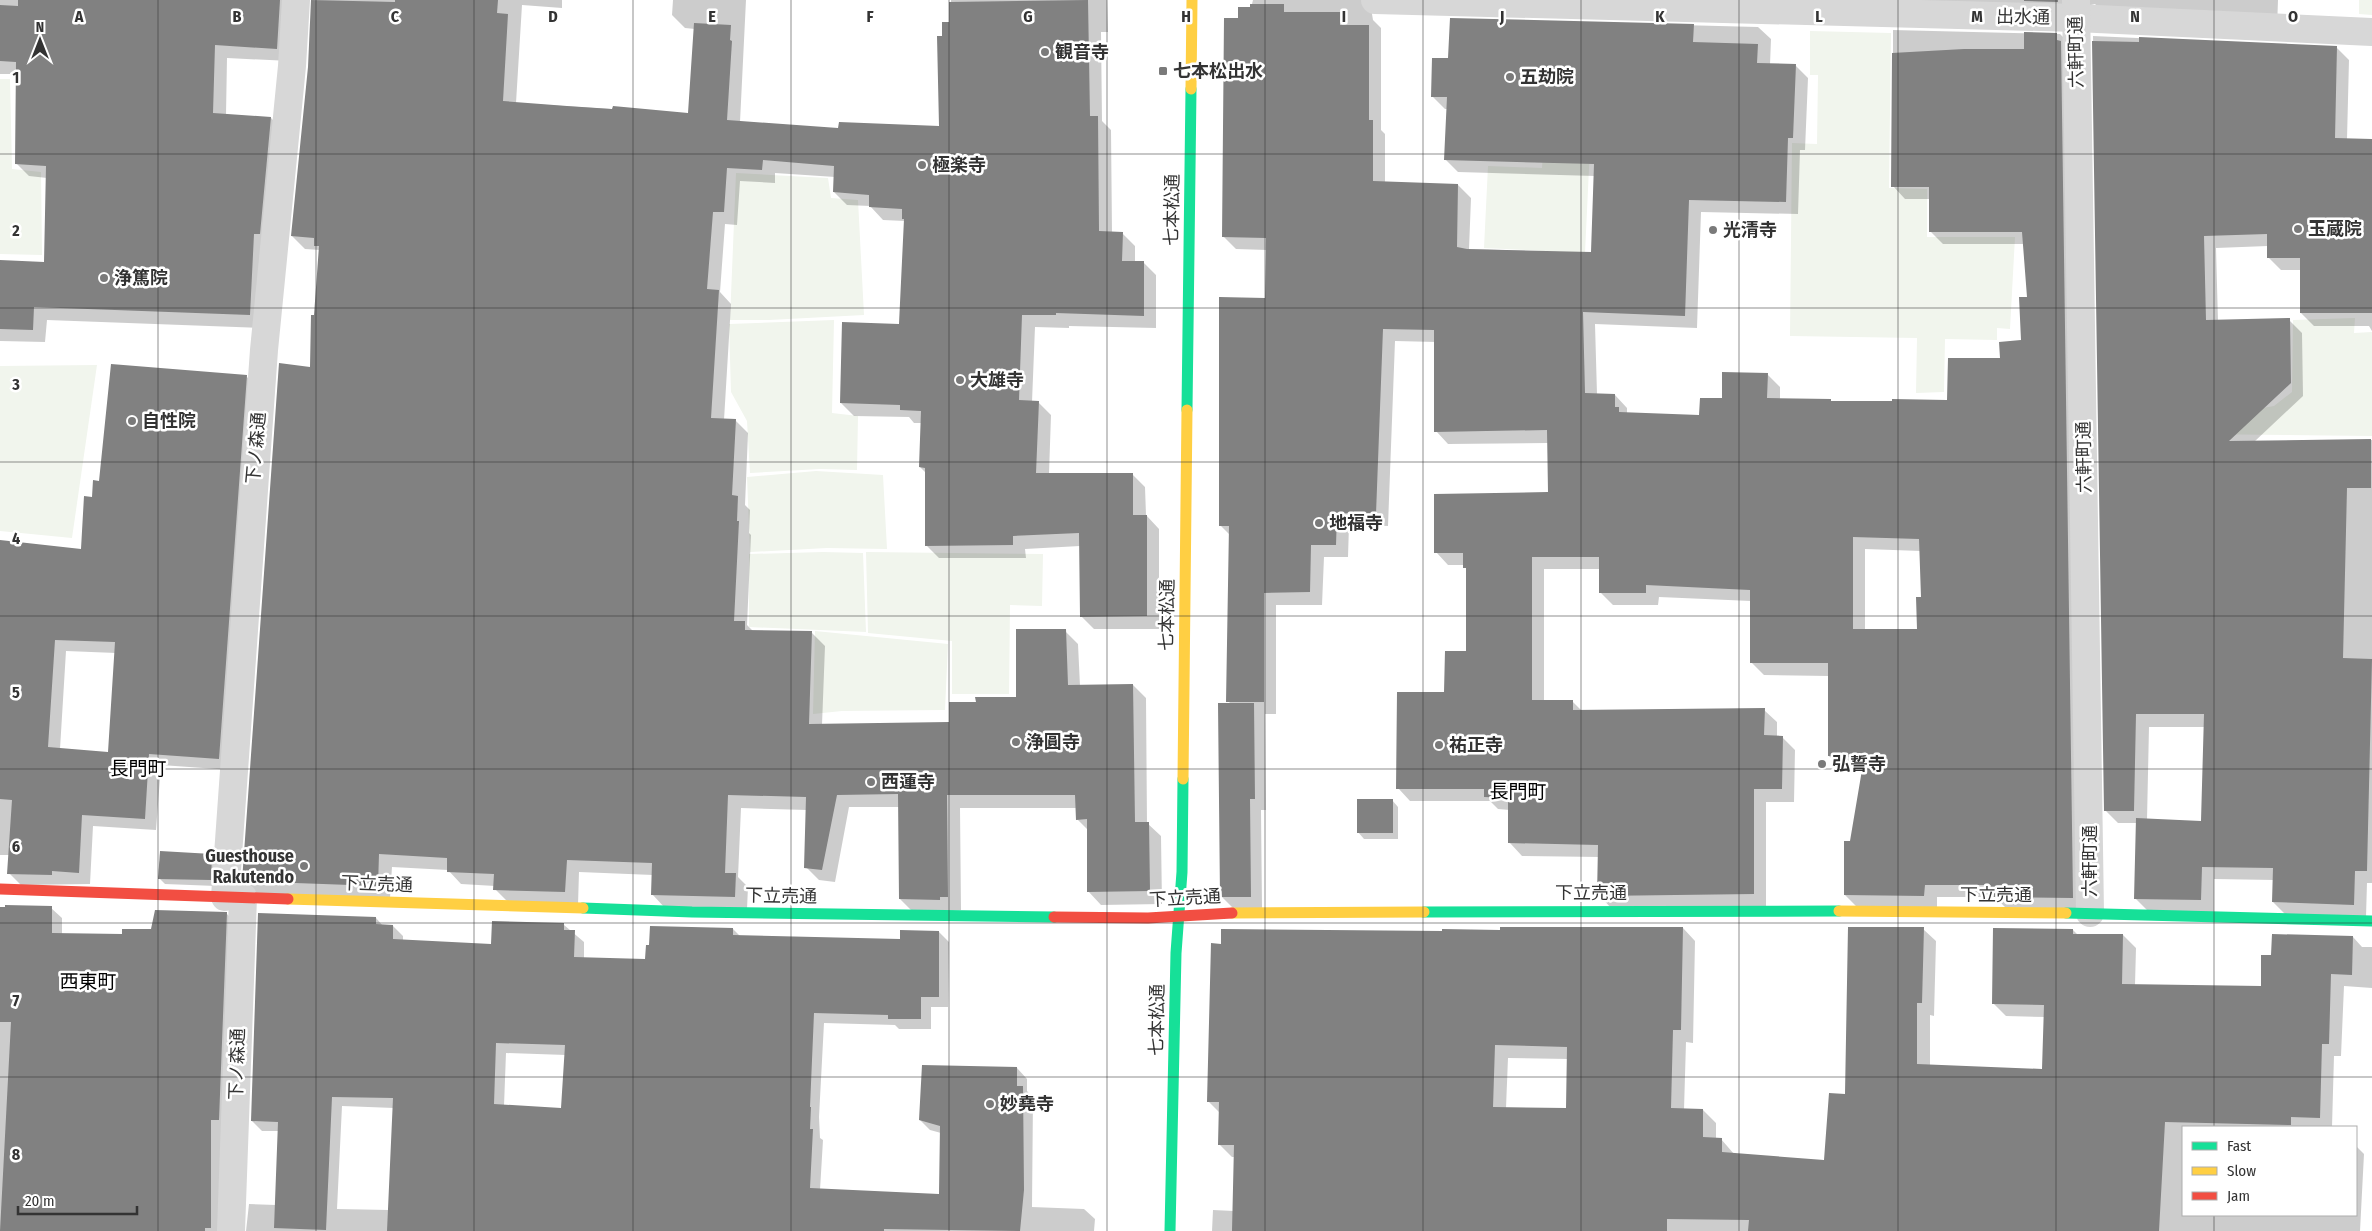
<svg xmlns="http://www.w3.org/2000/svg" width="2372" height="1231" viewBox="0 0 2372 1231" font-family="'Fira Sans Condensed','Noto Sans JP',sans-serif">
<style>
.green{fill:#f1f5ed}
.shadow{fill:#0003;fill-rule:evenodd}
.building{fill:#818181;fill-rule:evenodd}
.lines{fill:none;stroke-linecap:round;stroke-linejoin:round}
.street{stroke:#d7d7d7;stroke-width:28}
.fast{stroke:#16e098;stroke-width:11}
.slow{stroke:#ffcf43;stroke-width:11}
.jam{stroke:#f24e42;stroke-width:11}
.grid{fill:none;stroke:#333;stroke-width:1;stroke-opacity:0.55}
.poi-dot{fill:#7a7a7a;stroke:#fff;stroke-width:2}
.labels{text-anchor:middle;stroke-width:5;stroke-linejoin:round;paint-order:stroke}
.street-label{font-size:18px;fill:#333;stroke:#fff}
.poi-label{font-size:18px;font-weight:bold;fill:#333;stroke:#fff;text-anchor:start}
.neighbourhood-label{font-size:19px;fill:#000;stroke:#fff}
.grid-label{font-size:16px;text-anchor:middle;font-weight:bold;fill:#333;stroke:#fff;stroke-width:5;stroke-linejoin:round;paint-order:stroke}
</style>
<rect width="100%" height="100%" fill="#fff"/>
<g class="green">
<polygon points="2359,0 2372,0 2372,15 2359,14"/>
<polygon points="1810,31 1891,33 1889,188 1927,189 1927,237 2015,237 2010,329 1997,328 1997,340 1945,339 1944,392 1916,393 1917,338 1790,336 1792,143 1817,144 1818,75 1810,75"/>
<polygon points="0,79 10,79 12,169 41,172 42,255 0,254"/>
<polygon points="1590,147 1585,253 1484,248 1488,166 1542,168 1543,153"/>
<polygon points="736,173 828,178 831,198 858,200 864,315 769,320 730,320"/>
<polygon points="2355,318 2354,333 2372,332 2372,436 2187,434 2188,421 2274,406 2292,392 2293,320"/>
<polygon points="834,320 832,413 858,416 857,470 820,469 750,473 747,421 731,392 729,324"/>
<polygon points="97,365 72,538 0,531 0,366"/>
<polygon points="816,471 883,475 887,549 827,548 750,552 747,477"/>
<polygon points="823,552 863,553 866,632 749,627 749,554"/>
<polygon points="866,552 1043,554 1042,606 1010,605 1009,694 952,694 952,641 868,633"/>
<polygon points="815,631 948,644 945,710 842,711 813,714"/>
</g>
<g class="shadow">
<polygon points="0,0 284,0 290,61 227,58 226,115 271,118 284,131 263,328 47,320 45,342 0,341 0,262 46,263 47,178 29,176 16,163 17,74 0,74"/>
<polygon points="562,0 562,8 522,5 516,103 689,114 695,29 685,28 672,15 673,0 746,0 740,122 840,129 940,127 944,37 951,23 951,0 1107,0 1108,32 1101,32 1102,121 1111,130 1112,233 1122,233 1135,246 1135,262 1143,262 1156,275 1156,328 1069,326 1069,328 1035,327 1032,402 1038,402 1051,415 1049,474 1132,474 1145,487 1146,515 1159,529 1159,629 1094,629 1081,616 1080,546 1025,549 1026,558 939,558 926,545 926,473 920,467 922,423 914,423 909,417 854,416 841,403 901,325 905,221 883,220 870,206 847,205 834,192 835,177 775,173 775,183 740,181 737,225 725,224 720,292 731,304 724,420 735,420 748,433 745,505 750,510 749,533 751,535 747,625 753,631 812,633 825,646 822,725 951,723 977,704 1017,698 1065,631 1078,644 1080,686 1133,685 1146,698 1147,823 1161,836 1162,904 1101,905 1088,891 1088,830 1077,819 1077,808 960,808 961,910 913,912 900,899 899,807 849,807 835,882 819,880 806,867 807,810 741,808 738,877 748,887 747,909 665,908 652,894 653,875 579,872 578,905 508,902 495,889 495,886 461,884 448,870 392,867 390,898 256,894 243,881 311,368 320,250 305,249 292,236 309,67 313,0"/>
<path d="M1253,0H1380L1374,4L1372,14L1373,20L1381,28V130L1385,134V183L1458,185L1471,198L1469,249L1593,253L1595,176L1458,172L1445,159L1448,109H1445L1432,96L1450,60L1451,19L1758,27L1771,39L1770,65L1796,66L1808,78L1805,150H1800L1798,214L1701,212L1697,328L1595,324L1597,394L1615,395L1627,408V414L1701,416L1724,399L1767,374L1780,387V400H1830L1833,403L1948,401L2001,360L2022,341L2028,298L2024,244H1943L1931,232V199H1905L1893,186V30L2060,34L2073,47L2086,910L2005,907L1995,897H1937V908H1858L1845,895L1864,769L1842,768L1829,756V676L1764,675L1751,662V601L1659,597L1658,605H1613L1601,593V569H1544V701H1572L1582,711L1764,710L1777,722V737H1782L1795,750L1794,802H1766V906L1611,908L1599,895V857L1522,856L1510,843V810L1498,809L1490,801H1410L1398,788L1467,653V570L1464,565H1448L1436,552L1549,494L1548,443L1448,444L1436,431V342L1395,341L1388,526L1349,525L1348,557H1324L1322,605H1276V714H1265L1266,810H1261L1262,908H1233L1222,897L1231,704L1228,701L1230,535L1220,525L1266,299L1267,250L1236,249L1223,236L1239,19L1251,8ZM1865,549L1921,551L1922,598L1918,630H1865Z"/>
<polygon points="1852,0 2278,0 2277,29 2112,22 2095,4 2087,6"/>
<path d="M2093,36L2336,47L2349,60L2347,139L2372,140V331L2369,326H2314L2301,313V270H2281L2268,257V246L2216,248L2218,321L2289,320L2302,333L2303,396L2254,442L2372,440V883H2367L2366,917L2286,915L2273,902L2274,880L2214,879V913L2148,911L2135,898L2137,823H2118L2105,810ZM2149,727H2205L2203,822L2147,820Z"/>
<path d="M246,376L258,388L231,770L161,765L156,830L93,826L90,884L21,885L9,873L10,855H0V541L82,550L93,498L100,482ZM66,651L116,653L109,753L60,749Z"/>
<polygon points="1392,800 1398,807 1398,839 1364,839 1358,832"/>
<polygon points="212,856 218,862 216,886 165,884 159,878"/>
<polygon points="0,908 51,908 62,918 62,935 123,936 226,913 237,924 229,1130 221,1130 221,1208 226,1231 0,1231"/>
<path d="M376,918L383,926H393L403,936V941L492,945L564,925L584,942V958L646,960L733,929L740,936L901,941L939,932L949,942L948,1007H931V1029H899L895,1025L824,1023L819,1117L820,1138L823,1140L820,1190L941,1195V1133L930,1130L920,1120L1017,1068L1027,1079V1091L1033,1098L1032,1207L1084,1209L1095,1219L1094,1231H246L249,1204L276,1205L279,1131H262L252,1121ZM506,1053L566,1055L562,1109L504,1106ZM342,1106L394,1108L389,1210L337,1209Z"/>
<path d="M1683,928L1695,941L1693,1043L1686,1042L1684,1110H1703L1716,1123V1139H1721L1734,1154L1825,1161L1846,1095L1923,929L1936,941L1934,1016L1930,1015V1066L2043,1070L2045,1017L2006,1016L1993,1003L2073,930L2078,935H2123L2136,948L2135,985L2262,988L2272,956L2353,937L2362,947H2372V988L2344,986L2341,1056H2334L2332,1127H2183V1215H2356V1146L2364,1154L2360,1231H1212L1213,1210L1234,1211L1235,1157H1232L1219,1144L1220,1113L1209,1102L1501,931ZM1508,1058L1568,1059L1567,1110L1506,1108Z"/>
</g>
<g class="building">
<polygon points="18,0 280,0 277,49 215,45 213,113 271,117 260,234 254,234 250,315 34,307 33,330 0,329 0,260 44,262 46,166 15,164 16,62 0,61 0,5 18,6"/>
<polygon points="311,0 395,2 395,0 498,0 497,13 508,14 503,101 567,106 612,109 613,106 688,113 694,23 731,25 730,40 732,41 727,120 838,128 839,122 939,126 937,36 942,36 942,22 949,22 949,2 1088,0 1090,116 1098,116 1099,231 1123,232 1122,261 1144,261 1144,316 1056,313 1056,315 1022,315 1019,400 1039,401 1036,473 1133,473 1133,515 1147,515 1147,616 1080,617 1079,533 1013,536 1013,545 925,546 925,468 919,467 921,411 900,410 900,405 840,403 842,322 899,324 904,219 902,219 902,209 869,207 869,195 833,192 834,166 763,160 762,170 727,168 724,212 713,212 707,289 719,290 711,418 736,419 732,495 738,496 737,521 739,521 734,621 745,621 745,630 812,631 809,724 949,722 949,702 976,702 975,697 1016,697 1016,629 1066,629 1068,685 1133,684 1135,822 1149,822 1150,891 1087,892 1087,819 1076,820 1075,795 947,795 948,897 940,897 940,900 899,899 898,794 837,795 822,870 804,868 806,797 728,795 725,873 736,873 735,897 651,895 652,863 567,860 565,892 493,890 494,874 447,872 447,858 379,854 378,886 242,881 279,363 310,367 311,315 314,315 319,246 314,246 314,238 291,236 308,67"/>
<polygon points="2024,0 2058,0 2058,2 2024,1"/>
<path d="M1250,4H1284V12H1341L1340,25H1369V120H1373V181L1458,184L1457,247L1467,249L1591,252L1594,164L1444,160L1447,97H1431L1432,58H1448L1450,18L1694,24L1693,42L1758,44L1757,63L1796,64L1793,138H1788L1786,202L1689,200L1685,316L1583,312L1585,393L1615,394V407H1619V412L1699,415L1700,398H1722V372L1768,373L1767,398L1831,399V401H1892V399L1947,400L1948,358H2000L1999,342L2021,340L2019,297H2027L2022,232H1929V187H1891L1892,53L1964,49H2024V32L2057,33V40L2061,41L2073,898L1994,897V895H1991V885H1925L1924,896L1844,895V841H1850L1864,758L1828,756V663H1750V590L1646,585V593H1599V557H1532V700H1573V710L1765,708L1764,735L1783,736L1782,789H1754V894L1597,896L1598,845L1508,843V798L1484,797V789H1396L1397,692H1444L1445,651H1466V568H1463V553H1434V494L1548,492L1547,430L1434,432V330L1383,329L1376,514L1337,513L1336,545H1311L1310,592L1264,593V702H1226L1229,526H1219V297L1265,298L1266,238L1222,237L1224,18H1238V7H1250ZM1853,537L1919,539L1921,597H1916L1917,629H1853Z"/>
<polygon points="2139,37 2337,46 2335,138 2372,139 2372,313 2300,313 2300,258 2267,258 2267,234 2204,236 2206,320 2290,318 2291,383 2229,441 2371,439 2371,488 2347,488 2343,658 2372,659 2367,871 2355,871 2354,905 2272,902 2273,868 2202,867 2201,900 2134,899 2136,818 2201,821 2204,714 2136,714 2134,811 2104,811 2092,41 2139,42"/>
<path d="M111,364L247,375L219,759L149,754L145,819L82,815L79,873L52,871V875L7,874L12,800L0,799V540L81,549L84,496L92,497L93,480L99,481ZM55,640L115,642L108,752L48,747Z"/>
<polygon points="1218,703 1254,703 1255,799 1250,799 1251,897 1220,897"/>
<rect x="1357" y="799" width="36" height="34"/>
<polygon points="160,851 212,854 211,880 158,879"/>
<polygon points="5,905 52,906 52,933 122,934 122,929 151,929 155,910 227,912 219,1120 211,1120 211,1228 205,1228 205,1231 0,1231 11,1022 0,1022 0,907 5,907"/>
<path d="M258,913L376,917V924L393,925V939L491,944L492,921L564,923V930H575L574,957L645,959L646,945H649L650,926L733,928V935L900,939V930L939,931V997H921V1019H888V1015L814,1013L810,1107H811L810,1129H813L810,1188L939,1194L940,1126L919,1120L922,1065L1017,1067V1086H1023L1024,1190L1020,1231L884,1229V1231H387L393,1098L332,1097L326,1230L274,1228L278,1122L251,1121ZM496,1043L565,1045L561,1108L494,1104Z"/>
<path d="M1500,927H1683L1681,1030H1673L1671,1108L1703,1109V1137L1722,1138V1152L1824,1160L1829,1093L1845,1094L1848,927H1924L1922,1003H1917V1064L2042,1069L2044,1005L1992,1004L1993,928L2073,929V934H2123L2122,984L2261,986V955H2271L2272,934L2353,936L2352,975L2331,974L2329,1044H2322L2320,1118L2291,1117V1125L2165,1122L2159,1231H1748L1749,1220L1667,1219V1231H1232L1234,1145H1218L1219,1102H1207L1211,943L1221,944V929L1442,931V929L1500,930ZM1495,1045L1567,1047L1566,1108L1493,1107Z"/>
</g>
<g class="lines">
<g class="street">
<polyline points="1375,0 2076,18 2372,32"/>
<polyline points="2076,1 2090,913"/>
<polyline points="225,897 264,350 292,66 296,0"/>
<polyline points="231,1231 243,897"/>
</g>
<g class="fast">
<polyline points="1187,410 1191,89"/>
<polyline points="583,908 692,912 1054,917"/>
<polyline points="1424,912 1839,911"/>
<polyline points="2066,913 2372,921"/>
<polyline points="1170,1231 1176,953 1182,872 1183,779"/>
</g>
<g class="slow">
<polyline points="1191,89 1192,0"/>
<polyline points="1183,779 1187,410"/>
<polyline points="288,899 583,908"/>
<polyline points="1839,911 2066,913"/>
<polyline points="1232,913 1424,912"/>
</g>
<g class="jam">
<polyline points="0,889 288,899"/>
<polyline points="1054,917 1148,918 1232,913"/>
</g>
</g>
<path class="grid" d="M158,0V1231M316,0V1231M474,0V1231M633,0V1231M791,0V1231M949,0V1231M1107,0V1231M1265,0V1231M1423,0V1231M1581,0V1231M1739,0V1231M1898,0V1231M2056,0V1231M2214,0V1127M0,154H2372M0,308H2372M0,462H2372M0,616H2372M0,769H2372M0,923H2372M0,1077H2372M2214,1215V1231"/>
<g class="poi-dot">
<circle cx="1045" cy="52" r="5"/>
<rect x="1158" y="66" width="10" height="10" rx="2.5"/>
<circle cx="1510" cy="77" r="5"/>
<circle cx="922" cy="165" r="5"/>
<circle cx="2298" cy="229" r="5"/>
<circle cx="1713" cy="230" r="5"/>
<circle cx="104" cy="278" r="5"/>
<circle cx="960" cy="380" r="5"/>
<circle cx="132" cy="421" r="5"/>
<circle cx="1319" cy="523" r="5"/>
<circle cx="1016" cy="742" r="5"/>
<circle cx="1439" cy="745" r="5"/>
<circle cx="1822" cy="764" r="5"/>
<circle cx="871" cy="782" r="5"/>
<circle cx="304" cy="866" r="5"/>
<circle cx="990" cy="1104" r="5"/>
</g>
<g class="labels">
<g class="street-label">
<text transform="translate(2023 17) rotate(1)" y="6">出水通</text>
<text transform="translate(2076 52) rotate(-91)" y="6">六軒町通</text>
<text transform="translate(1172 210) rotate(-89)" y="6">七本松通</text>
<text transform="translate(256 448) rotate(-85)" y="6">下ノ森通</text>
<text transform="translate(2084 457) rotate(-91)" y="6">六軒町通</text>
<text transform="translate(1167 615) rotate(-89)" y="6">七本松通</text>
<text transform="translate(2090 861) rotate(-90)" y="6">六軒町通</text>
<text transform="translate(377 884) rotate(2)" y="6">下立売通</text>
<text x="1591" y="899">下立売通</text>
<text x="1996" y="901">下立売通</text>
<text transform="translate(781 896) rotate(1)" y="6">下立売通</text>
<text transform="translate(1185 898) rotate(-3)" y="6">下立売通</text>
<text transform="translate(1157 1020) rotate(-89)" y="6">七本松通</text>
<text transform="translate(237 1064) rotate(-88)" y="6">下ノ森通</text>
</g>
<g class="poi-label">
<text x="1055" y="58">観音寺</text>
<text x="1173" y="77">七本松出水</text>
<text x="1520" y="83">五劫院</text>
<text x="932" y="171">極楽寺</text>
<text x="2308" y="235">玉蔵院</text>
<text x="1723" y="236">光清寺</text>
<text x="114" y="284">浄篤院</text>
<text x="970" y="386">大雄寺</text>
<text x="142" y="427">自性院</text>
<text x="1329" y="529">地福寺</text>
<text x="1026" y="748">浄圓寺</text>
<text x="1449" y="751">祐正寺</text>
<text x="1832" y="770">弘誓寺</text>
<text x="881" y="788">西蓮寺</text>
<text x="294" y="862" text-anchor="end">Guesthouse<tspan x="294" dy="21">Rakutendo</tspan></text>
<text x="1000" y="1110">妙堯寺</text>
</g>
<g class="neighbourhood-label">
<text x="138" y="775">長門町</text>
<text x="1518" y="798">長門町</text>
<text x="88" y="988">西東町</text>
</g>
</g>
<g class="grid-label">
<text x="79" y="22">A</text>
<text x="237" y="22">B</text>
<text x="395" y="22">C</text>
<text x="553" y="22">D</text>
<text x="712" y="22">E</text>
<text x="870" y="22">F</text>
<text x="1028" y="22">G</text>
<text x="1186" y="22">H</text>
<text x="1344" y="22">I</text>
<text x="1502" y="22">J</text>
<text x="1660" y="22">K</text>
<text x="1819" y="22">L</text>
<text x="1977" y="22">M</text>
<text x="2135" y="22">N</text>
<text x="2293" y="22">O</text>
<text x="16" y="83">1</text>
<text x="16" y="236">2</text>
<text x="16" y="390">3</text>
<text x="16" y="544">4</text>
<text x="16" y="698">5</text>
<text x="16" y="852">6</text>
<text x="16" y="1006">7</text>
<text x="16" y="1160">8</text>
</g>
<rect x="2182" y="1126" width="175" height="90" fill="#ffffff" stroke="#adadad"/>
<rect x="2192" y="1142" width="25" height="8" fill="#16e098" stroke="#adadad"/>
<text x="2227" y="1151" font-size="15" fill="#333333">Fast</text>
<rect x="2192" y="1167" width="25" height="8" fill="#ffcf43" stroke="#adadad"/>
<text x="2227" y="1176" font-size="15" fill="#333333">Slow</text>
<rect x="2192" y="1192" width="25" height="8" fill="#f24e42" stroke="#adadad"/>
<text x="2227" y="1201" font-size="15" fill="#333333">Jam</text>
<g transform="translate(40 40)" stroke="#ffffff" stroke-width="4" paint-order="stroke">
<path d="M0-4L9 19L0 12L-9 19Z" fill="#333333"/>
<text y="-8" font-size="14" font-weight="bold" text-anchor="middle" fill="#333333">N</text>
</g>
<path d="M18 1206v8h119v-8" fill="none" stroke="#333333" stroke-width="2.5"/>
<text x="25" y="1206" font-size="15" fill="#333333" stroke="#ffffff" stroke-width="4" paint-order="stroke">20 m</text>
</svg>
